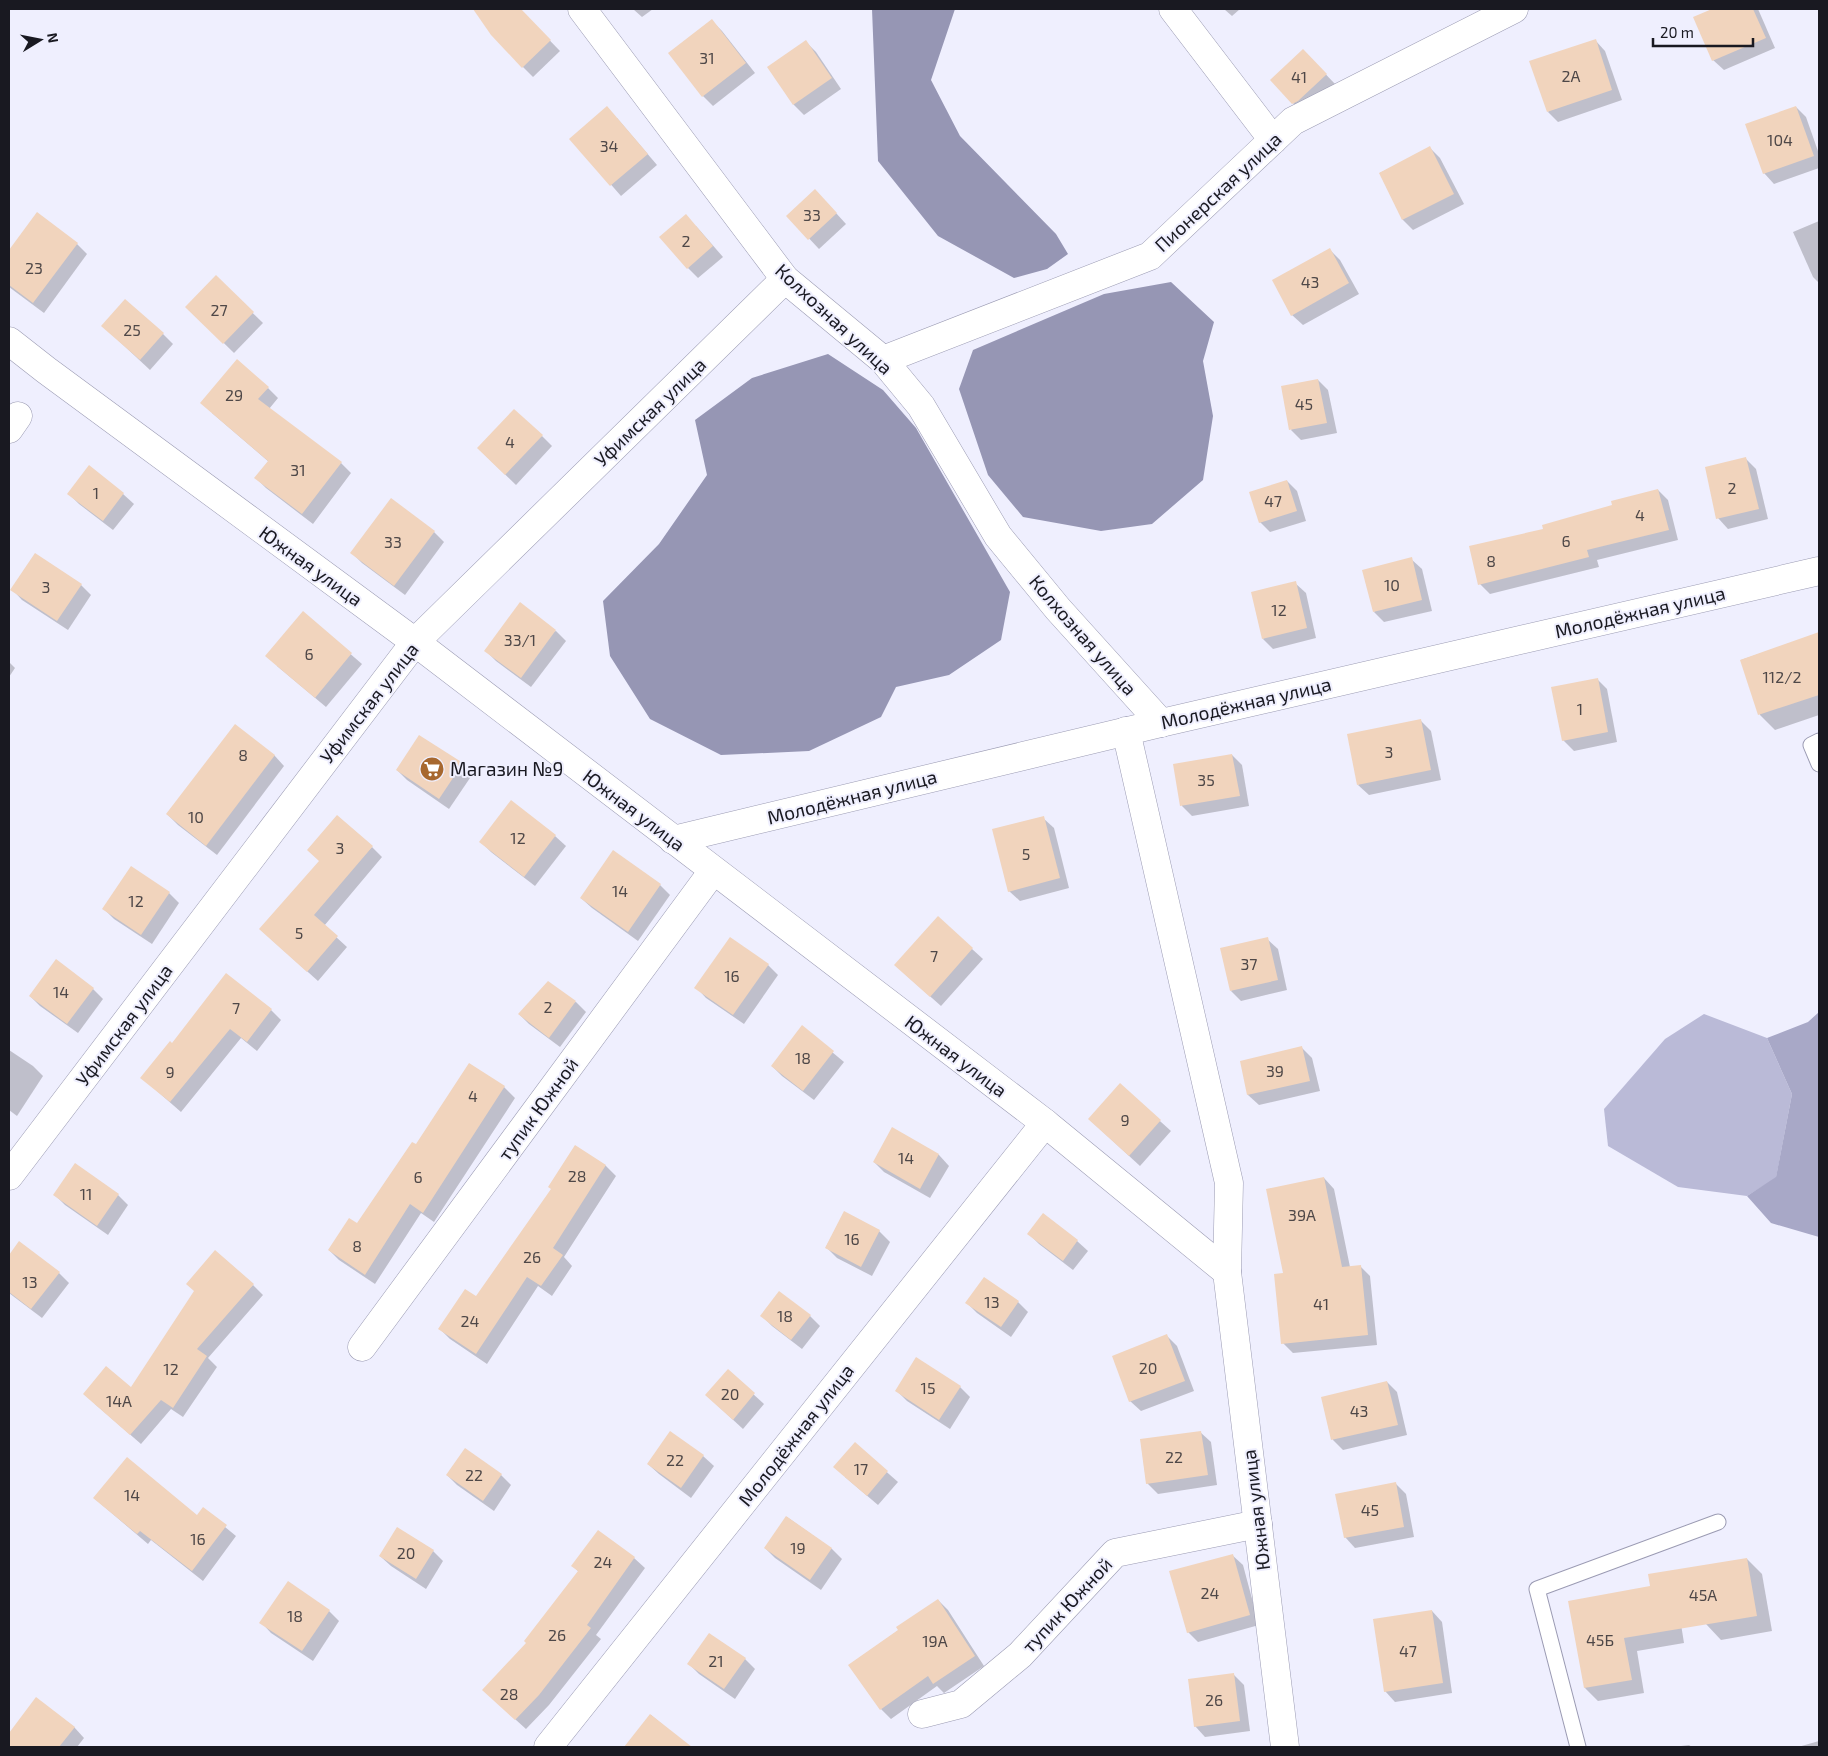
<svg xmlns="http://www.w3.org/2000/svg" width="1828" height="1756" viewBox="0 0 1828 1756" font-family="'Exo 2',sans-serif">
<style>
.green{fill:#babad7}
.forest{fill:#a8a8c7}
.water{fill:#9696b4}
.shadow{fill:#0003}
.building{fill:#f1d4bd}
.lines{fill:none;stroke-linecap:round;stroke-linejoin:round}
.lane-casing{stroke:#9b9bb3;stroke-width:17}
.street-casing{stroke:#9b9bb3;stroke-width:29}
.lane{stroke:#fff;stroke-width:15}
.street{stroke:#fff;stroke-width:28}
.labels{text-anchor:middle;stroke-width:4;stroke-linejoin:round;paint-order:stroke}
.number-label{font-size:16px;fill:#4f4848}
.street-label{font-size:19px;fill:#191921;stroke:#efeffe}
.poi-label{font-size:19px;fill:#191921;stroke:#efeffe;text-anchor:start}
</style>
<rect width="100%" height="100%" fill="#efeffe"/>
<polygon class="green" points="1704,1014 1767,1038 1792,1094 1776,1178 1747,1196 1678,1187 1608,1146 1604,1109 1665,1039"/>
<polygon class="forest" points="1819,1012 1819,1237 1771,1223 1747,1196 1776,1177 1792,1094 1767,1038 1808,1022"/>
<g class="water">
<polygon points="872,9 955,9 931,80 960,136 1056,234 1068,254 1047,269 1014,278 938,236 878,161"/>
<polygon points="1171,282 1214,322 1203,361 1213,416 1203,480 1152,524 1101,531 1023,517 988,475 959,389 973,350 1104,294"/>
<polygon points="828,354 883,390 916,428 1010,592 1001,640 949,675 896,687 881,717 809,751 721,755 650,719 610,656 603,601 659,544 707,475 695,420 752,378"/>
</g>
<g class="shadow">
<polygon points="633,9 653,9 642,17"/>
<polygon points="1224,9 1240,9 1232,16"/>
<polygon points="1715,9 1758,9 1775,48 1724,70 1713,60 1695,17"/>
<polygon points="526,16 560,51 533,77 523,67"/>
<polygon points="712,21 722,31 755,73 713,106 703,96"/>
<polygon points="1595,40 1605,51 1622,100 1558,122 1548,112"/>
<polygon points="806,42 816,52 841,89 804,115 794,105 769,68"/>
<polygon points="1313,61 1336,85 1303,113 1293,103"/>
<polygon points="1796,107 1806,117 1819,154 1819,168 1774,184 1764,173"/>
<polygon points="617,118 657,165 621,196 571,139"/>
<polygon points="1430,148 1440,158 1464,204 1413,230 1403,220 1380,173"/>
<polygon points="825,201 846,224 819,249 788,216"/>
<polygon points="37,214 77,244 87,254 44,313 9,287 9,252"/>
<polygon points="1819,221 1819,283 1813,277 1793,232"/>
<polygon points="696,226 723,257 698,278 688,268"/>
<polygon points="1330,250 1340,260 1359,294 1303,325 1292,315"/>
<polygon points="216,277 263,323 234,353 187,307"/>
<polygon points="103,326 163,334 173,344 150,370"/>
<polygon points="1318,380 1328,390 1337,433 1301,440 1291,430"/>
<polygon points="268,388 278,398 269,409 341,463 351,473 313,524 266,488 256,478 269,462 212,413"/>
<polygon points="542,436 552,446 516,485 478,448"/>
<polygon points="1746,459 1756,469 1768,519 1728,529 1718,518"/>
<polygon points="1287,481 1297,491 1306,521 1270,532 1260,522"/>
<polygon points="1658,490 1668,500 1678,540 1597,560 1599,567 1490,594 1480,584 1614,506"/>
<polygon points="69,494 123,494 134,504 113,530 79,504"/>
<polygon points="434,532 444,542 405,595 362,563 352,553"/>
<polygon points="1411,559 1422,569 1432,611 1384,622 1374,612"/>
<polygon points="1295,583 1306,593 1316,638 1273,649 1263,639"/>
<polygon points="81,585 91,595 68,630 22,600 12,589"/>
<polygon points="303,613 362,664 326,707 277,666"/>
<polygon points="556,631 566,641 531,687 496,661 486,651"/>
<polygon points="1819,634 1819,715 1775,730 1760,715 1741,660"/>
<polygon points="9,662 15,668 9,677"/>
<polygon points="1597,679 1607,689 1617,742 1574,751 1563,740"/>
<polygon points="1421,721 1431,731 1441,780 1369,795 1358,785"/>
<polygon points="274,755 284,766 217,855 178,825 167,814"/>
<polygon points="1232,755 1242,765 1249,806 1192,816 1182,806 1174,765"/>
<polygon points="462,764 472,775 449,809 407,780 397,770"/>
<polygon points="511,802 555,836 566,846 535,886 491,852 481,842"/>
<polygon points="1043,818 1054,828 1069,888 1020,901 1009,891"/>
<polygon points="372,847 382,857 324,926 347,947 318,981 271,939"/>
<polygon points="660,885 670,895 638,941 592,908 581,898"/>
<polygon points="169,893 179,903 152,944 114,919 104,909"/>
<polygon points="938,918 983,959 941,1006 906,975"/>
<polygon points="1267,939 1278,949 1287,990 1241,1001 1231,991"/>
<polygon points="768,965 778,975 744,1024 706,998 696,987"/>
<polygon points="226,975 271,1010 281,1020 257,1051 241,1038 181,1112 142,1078 172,1045"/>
<polygon points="93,989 103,999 78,1033 40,1006 30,996"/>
<polygon points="576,1002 586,1012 560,1047 529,1024 519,1014"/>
<polygon points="802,1027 844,1062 814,1100 782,1076 772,1066"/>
<polygon points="1302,1048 1312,1058 1320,1091 1259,1105 1248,1095 1241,1062"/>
<polygon points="9,1050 33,1066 43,1076 17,1116 9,1110"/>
<polygon points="470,1065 504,1087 515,1098 434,1222 421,1213 375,1284 339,1260 329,1250 358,1225 416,1146"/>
<polygon points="1120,1085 1171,1131 1140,1166 1089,1119"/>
<polygon points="893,1129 939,1155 949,1166 930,1198 884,1172 874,1162"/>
<polygon points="575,1146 606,1166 616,1176 564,1257 572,1266 552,1296 538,1286 487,1364 450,1339 440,1329 477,1298 552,1189"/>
<polygon points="1324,1178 1334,1189 1350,1267 1360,1266 1370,1276 1377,1345 1293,1353 1283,1343 1285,1274"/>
<polygon points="55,1195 118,1195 128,1205 108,1235 65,1205"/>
<polygon points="844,1213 879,1231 890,1242 872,1276 837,1258 826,1247"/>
<polygon points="1043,1215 1077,1241 1088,1251 1073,1270 1039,1244 1029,1234"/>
<polygon points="19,1243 59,1273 69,1283 42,1318 9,1293 9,1257"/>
<polygon points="253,1285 263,1295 208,1358 217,1367 183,1417 171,1409 141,1444 95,1404 131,1389"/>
<polygon points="1018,1302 1028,1312 1011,1337 977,1313 967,1303"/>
<polygon points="762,1316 810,1316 820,1326 802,1349 772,1326"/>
<polygon points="1167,1336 1177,1346 1194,1391 1141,1411 1130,1401"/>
<polygon points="728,1371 764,1404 743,1429 717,1405"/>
<polygon points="1387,1382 1397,1392 1407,1435 1343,1450 1333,1440 1322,1398"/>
<polygon points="960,1387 970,1397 950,1429 907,1401 897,1391"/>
<polygon points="1200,1432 1211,1442 1217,1485 1158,1494 1147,1483"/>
<polygon points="671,1433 703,1456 714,1466 691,1498 659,1474 648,1464"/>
<polygon points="855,1444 898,1482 878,1505 845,1477"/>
<polygon points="447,1475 501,1475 511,1485 494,1511 457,1485"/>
<polygon points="1396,1484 1406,1494 1414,1537 1355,1548 1345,1537"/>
<polygon points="94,1498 198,1516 203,1509 236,1536 203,1581 151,1540 148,1544"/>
<polygon points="787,1517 832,1549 842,1559 821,1590 775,1558 765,1548"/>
<polygon points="433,1551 443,1561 426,1589 391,1566 380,1556"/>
<polygon points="1232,1555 1243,1565 1259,1625 1198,1642 1188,1632"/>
<polygon points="634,1558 645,1568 596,1635 601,1639 549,1705 526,1729 494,1700 579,1572 573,1566"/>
<polygon points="1747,1559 1762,1574 1772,1631 1721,1640 1706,1624"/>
<polygon points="1677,1599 1684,1643 1637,1651 1644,1693 1598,1701 1585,1688 1570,1602"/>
<polygon points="938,1600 948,1610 984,1666 944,1693 937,1686 891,1719 881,1709 850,1665 899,1630"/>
<polygon points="329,1611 339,1621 313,1661 271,1633 261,1622"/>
<polygon points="1432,1611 1442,1622 1452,1693 1395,1702 1385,1691"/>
<polygon points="745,1659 755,1669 735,1699 699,1674 689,1664"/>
<polygon points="1234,1675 1244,1685 1250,1731 1205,1737 1195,1726"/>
<polygon points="37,1699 74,1727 84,1738 77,1747 9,1747 9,1735"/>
<polygon points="651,1715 681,1740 689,1747 625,1747"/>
<polygon points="1819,1741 1819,1747 1798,1747"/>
<polygon points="1689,1745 1692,1747 1673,1747"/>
</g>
<g class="building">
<polygon points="473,9 521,9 551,40 522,68 491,35"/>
<polygon points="1712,9 1753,9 1766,38 1712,61 1693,17"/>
<polygon points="712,19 746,63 702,97 668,53"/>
<polygon points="1596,39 1612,90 1547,112 1529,61"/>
<polygon points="806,40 832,78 793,105 767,67"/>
<polygon points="1303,49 1327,74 1298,101 1292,104 1270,80"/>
<polygon points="607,106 648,154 610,186 569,139"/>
<polygon points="1796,106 1814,156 1763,174 1745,124"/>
<polygon points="1430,146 1454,194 1402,220 1379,173"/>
<polygon points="815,189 837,213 808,240 786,216"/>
<polygon points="37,212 78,243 33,303 9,285 9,250"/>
<polygon points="686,214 713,246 687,269 659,237"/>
<polygon points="1330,248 1349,283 1291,316 1272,280"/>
<polygon points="216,275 254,312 223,344 185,307"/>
<polygon points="125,299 164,333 140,360 101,326"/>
<polygon points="237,359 269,387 258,399 342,462 302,514 254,478 268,461 200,403"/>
<polygon points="1318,379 1327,423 1289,430 1281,386"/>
<polygon points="514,409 543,435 505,475 477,448"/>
<polygon points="1746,457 1759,509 1716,519 1705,467"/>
<polygon points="89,465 124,493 103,521 67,494"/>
<polygon points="1287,480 1297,511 1259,523 1249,492"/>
<polygon points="1658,489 1669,530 1587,550 1589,557 1478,585 1469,546 1543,529 1542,525 1612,505 1611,501"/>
<polygon points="391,498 435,531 394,586 350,553"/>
<polygon points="35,553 82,584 57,621 10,590"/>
<polygon points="1412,557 1422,600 1373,612 1362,570"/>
<polygon points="1296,581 1307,628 1262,639 1251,592"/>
<polygon points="520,602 556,630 521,678 484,651"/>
<polygon points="303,611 352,653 315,698 265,656"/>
<polygon points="1819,632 1819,695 1758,715 1740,660"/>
<polygon points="1598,678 1608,732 1562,741 1551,687"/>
<polygon points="1421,719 1431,770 1357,785 1347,734"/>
<polygon points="235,724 275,755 206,846 166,814"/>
<polygon points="419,735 463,763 439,799 396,770"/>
<polygon points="1232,754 1240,796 1180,806 1173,764"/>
<polygon points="511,800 556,835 524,877 479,842"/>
<polygon points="337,815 373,846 314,915 338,936 307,972 259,929 319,861 307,850"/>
<polygon points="1044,816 1060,878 1008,892 992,829"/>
<polygon points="613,850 661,884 628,932 580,898"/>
<polygon points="131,866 170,892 141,935 102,909"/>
<polygon points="938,916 973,948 930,997 894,965"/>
<polygon points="730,937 769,964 733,1015 694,988"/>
<polygon points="1268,937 1278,980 1230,991 1220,948"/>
<polygon points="56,959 94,988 67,1024 29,996"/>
<polygon points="226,973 272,1009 247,1042 230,1029 170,1102 140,1078 170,1041 172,1043"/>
<polygon points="548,981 576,1001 549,1038 518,1014"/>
<polygon points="802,1025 834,1051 803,1091 771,1066"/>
<polygon points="1302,1046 1310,1081 1247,1095 1240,1061"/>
<polygon points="469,1063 505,1086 423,1213 410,1204 365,1275 328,1250 349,1218 357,1223 412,1142 416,1144"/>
<polygon points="1120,1083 1161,1120 1129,1156 1088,1119"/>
<polygon points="892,1127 939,1154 920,1189 873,1162"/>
<polygon points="575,1145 606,1165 553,1248 563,1255 541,1286 527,1277 476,1354 438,1329 465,1289 476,1296 551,1189 548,1187"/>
<polygon points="75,1163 119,1194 97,1226 53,1195"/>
<polygon points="1324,1177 1342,1267 1361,1265 1368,1335 1281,1344 1274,1274 1283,1273 1266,1189"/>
<polygon points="844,1211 880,1230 861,1267 825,1248"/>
<polygon points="1043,1213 1078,1240 1063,1261 1027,1234"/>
<polygon points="19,1241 60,1272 31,1309 9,1292 9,1255"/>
<polygon points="215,1250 254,1284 197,1349 207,1356 173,1408 161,1400 130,1435 83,1394 106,1366 131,1387 194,1291 186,1284"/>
<polygon points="984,1277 1019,1301 1001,1327 965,1303"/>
<polygon points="779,1291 811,1315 791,1340 760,1316"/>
<polygon points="1167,1334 1185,1381 1129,1402 1112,1356"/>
<polygon points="916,1357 961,1386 939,1420 895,1391"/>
<polygon points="728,1369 755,1393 733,1420 705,1395"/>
<polygon points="1387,1381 1398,1425 1331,1440 1321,1397"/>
<polygon points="670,1431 704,1455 681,1488 647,1464"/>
<polygon points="1201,1431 1208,1475 1146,1484 1140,1439"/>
<polygon points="855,1442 888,1471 867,1496 833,1467"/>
<polygon points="465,1448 502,1474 483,1501 446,1475"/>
<polygon points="127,1457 197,1515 203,1507 227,1525 192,1571 140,1531 137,1534 93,1498"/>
<polygon points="1396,1482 1404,1527 1344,1538 1335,1494"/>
<polygon points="786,1516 832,1548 810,1580 764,1548"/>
<polygon points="397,1527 434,1550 416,1579 379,1556"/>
<polygon points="598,1530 635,1557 587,1625 591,1628 539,1695 515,1720 482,1690 526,1643 524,1641 578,1571 571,1566"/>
<polygon points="1233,1554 1250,1615 1187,1633 1169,1571"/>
<polygon points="1747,1558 1757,1616 1624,1638 1632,1680 1584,1688 1568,1601 1650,1586 1648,1574"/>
<polygon points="288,1581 330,1610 302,1651 259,1623"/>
<polygon points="938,1599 975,1656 933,1684 928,1676 880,1710 848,1665 898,1630 896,1627"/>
<polygon points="1432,1610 1443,1683 1384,1692 1373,1619"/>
<polygon points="709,1633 746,1658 724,1689 687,1664"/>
<polygon points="1234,1673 1240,1721 1194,1727 1188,1679"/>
<polygon points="36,1697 75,1727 59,1747 9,1747 9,1733"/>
<polygon points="650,1714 692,1747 624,1747"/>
</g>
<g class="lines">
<defs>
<g id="lane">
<polyline points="1819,741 1811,745 1819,764"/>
<polyline points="1578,1747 1537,1589 1718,1522"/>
</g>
<g id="street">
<polyline points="582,9 785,279 883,360 921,406 998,536 1058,609 1161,723"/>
<polyline points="1173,9 1273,140"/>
<polyline points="9,341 46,370 415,642 1045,1123 1227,1272"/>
<polyline points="883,360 1150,256 1293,121 1514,9"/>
<polyline points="9,429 18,416"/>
<polyline points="1126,731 1229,1183 1227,1272 1285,1747"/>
<polyline points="673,840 1161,723 1819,571"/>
<polyline points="9,1176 415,642 785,279"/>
<polyline points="362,1347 713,871"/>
<polyline points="922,1714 961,1704 1020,1655 1115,1553 1258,1524"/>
<polyline points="548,1747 1045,1123"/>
</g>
</defs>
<use href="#lane" class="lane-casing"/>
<use href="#street" class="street-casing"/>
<use href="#lane" class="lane"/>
<use href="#street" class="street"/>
</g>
<defs>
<symbol id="supermarket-disc" viewBox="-11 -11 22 22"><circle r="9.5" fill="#a7682f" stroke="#efeffe"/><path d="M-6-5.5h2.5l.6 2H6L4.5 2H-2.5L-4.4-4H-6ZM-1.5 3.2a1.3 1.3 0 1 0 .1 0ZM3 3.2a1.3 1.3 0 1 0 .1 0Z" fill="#fff"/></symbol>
</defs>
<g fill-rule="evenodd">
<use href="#supermarket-disc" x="418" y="755" width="28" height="28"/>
</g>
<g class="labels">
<g class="number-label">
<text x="707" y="64">31</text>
<text x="1571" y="82">2А</text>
<text x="1299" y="83">41</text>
<text x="1780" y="146">104</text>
<text x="609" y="152">34</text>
<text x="812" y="221">33</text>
<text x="686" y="247">2</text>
<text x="34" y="274">23</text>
<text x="1310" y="288">43</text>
<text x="219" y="316">27</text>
<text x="132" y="336">25</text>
<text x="234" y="401">29</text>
<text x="1304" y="410">45</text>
<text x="510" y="448">4</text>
<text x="298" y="476">31</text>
<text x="1732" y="494">2</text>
<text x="96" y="499">1</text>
<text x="1273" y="507">47</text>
<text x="1640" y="521">4</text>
<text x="1566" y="547">6</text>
<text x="393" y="548">33</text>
<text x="1491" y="567">8</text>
<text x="1392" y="591">10</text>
<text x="46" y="593">3</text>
<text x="1279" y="616">12</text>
<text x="520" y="646">33/1</text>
<text x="309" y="660">6</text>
<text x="1782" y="683">112/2</text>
<text x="1580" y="715">1</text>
<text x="1389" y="758">3</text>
<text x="243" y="761">8</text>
<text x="1206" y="786">35</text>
<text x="196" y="823">10</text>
<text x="518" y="844">12</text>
<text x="340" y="854">3</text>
<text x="1026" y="860">5</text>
<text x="620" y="897">14</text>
<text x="136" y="907">12</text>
<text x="299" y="939">5</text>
<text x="934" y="962">7</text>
<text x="1249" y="970">37</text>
<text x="732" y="982">16</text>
<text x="61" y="998">14</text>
<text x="548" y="1013">2</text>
<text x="236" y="1014">7</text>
<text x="803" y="1064">18</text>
<text x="1275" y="1077">39</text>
<text x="170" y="1078">9</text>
<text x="473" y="1102">4</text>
<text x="1125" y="1126">9</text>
<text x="906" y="1164">14</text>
<text x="577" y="1182">28</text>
<text x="418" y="1183">6</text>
<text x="86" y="1200">11</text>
<text x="1302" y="1221">39А</text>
<text x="852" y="1245">16</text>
<text x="357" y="1252">8</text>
<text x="532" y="1263">26</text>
<text x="30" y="1288">13</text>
<text x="992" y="1308">13</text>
<text x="1321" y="1310">41</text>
<text x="785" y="1322">18</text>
<text x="470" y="1327">24</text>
<text x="1148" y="1374">20</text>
<text x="171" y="1375">12</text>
<text x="928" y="1394">15</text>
<text x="730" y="1400">20</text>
<text x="119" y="1407">14А</text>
<text x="1359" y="1417">43</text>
<text x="1174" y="1463">22</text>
<text x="675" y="1466">22</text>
<text x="861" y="1475">17</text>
<text x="474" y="1481">22</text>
<text x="132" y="1501">14</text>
<text x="1370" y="1516">45</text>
<text x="198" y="1545">16</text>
<text x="798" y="1554">19</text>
<text x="406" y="1559">20</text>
<text x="603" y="1568">24</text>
<text x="1210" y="1599">24</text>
<text x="1703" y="1601">45А</text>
<text x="295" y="1622">18</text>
<text x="557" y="1641">26</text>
<text x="1600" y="1646">45Б</text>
<text x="935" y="1647">19А</text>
<text x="1408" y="1657">47</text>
<text x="716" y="1667">21</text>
<text x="509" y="1700">28</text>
<text x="1214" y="1706">26</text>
</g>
<g class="street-label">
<text transform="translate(1218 192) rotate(-43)" y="7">Пионерская улица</text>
<text transform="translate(834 319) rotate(43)" y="7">Колхозная улица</text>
<text transform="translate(650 412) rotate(-44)" y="7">Уфимская улица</text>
<text transform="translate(311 566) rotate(36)" y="7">Южная улица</text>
<text transform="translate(1640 612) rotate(-13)" y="7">Молодёжная улица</text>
<text transform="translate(1083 635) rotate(49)" y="7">Колхозная улица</text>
<text transform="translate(369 703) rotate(-52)" y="7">Уфимская улица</text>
<text transform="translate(1246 703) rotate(-13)" y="7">Молодёжная улица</text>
<text transform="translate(852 797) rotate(-14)" y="7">Молодёжная улица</text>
<text transform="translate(634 810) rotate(37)" y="7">Южная улица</text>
<text transform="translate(124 1025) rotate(-53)" y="7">Уфимская улица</text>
<text transform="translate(956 1056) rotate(37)" y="7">Южная улица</text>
<text transform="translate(538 1109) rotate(-54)" y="7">тупик Южной</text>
<text transform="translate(796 1435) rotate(-52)" y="7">Молодёжная улица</text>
<text transform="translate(1256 1510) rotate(-97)" y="7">Южная улица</text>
<text transform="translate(1067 1605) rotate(-47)" y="7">тупик Южной</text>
</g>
<g class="poi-label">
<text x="450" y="776">Магазин №9</text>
</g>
</g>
<rect width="1828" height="1756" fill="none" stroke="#191921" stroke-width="20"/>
<g transform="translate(40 40) rotate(80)" stroke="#efeffe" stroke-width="4" paint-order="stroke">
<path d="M0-4L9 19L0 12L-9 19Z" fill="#191921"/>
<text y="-8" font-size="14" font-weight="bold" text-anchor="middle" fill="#191921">N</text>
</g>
<path d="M1653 38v8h100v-8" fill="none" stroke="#191921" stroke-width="2.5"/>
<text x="1660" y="38" font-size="15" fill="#191921" stroke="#efeffe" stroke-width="4" paint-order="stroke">20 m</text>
</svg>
